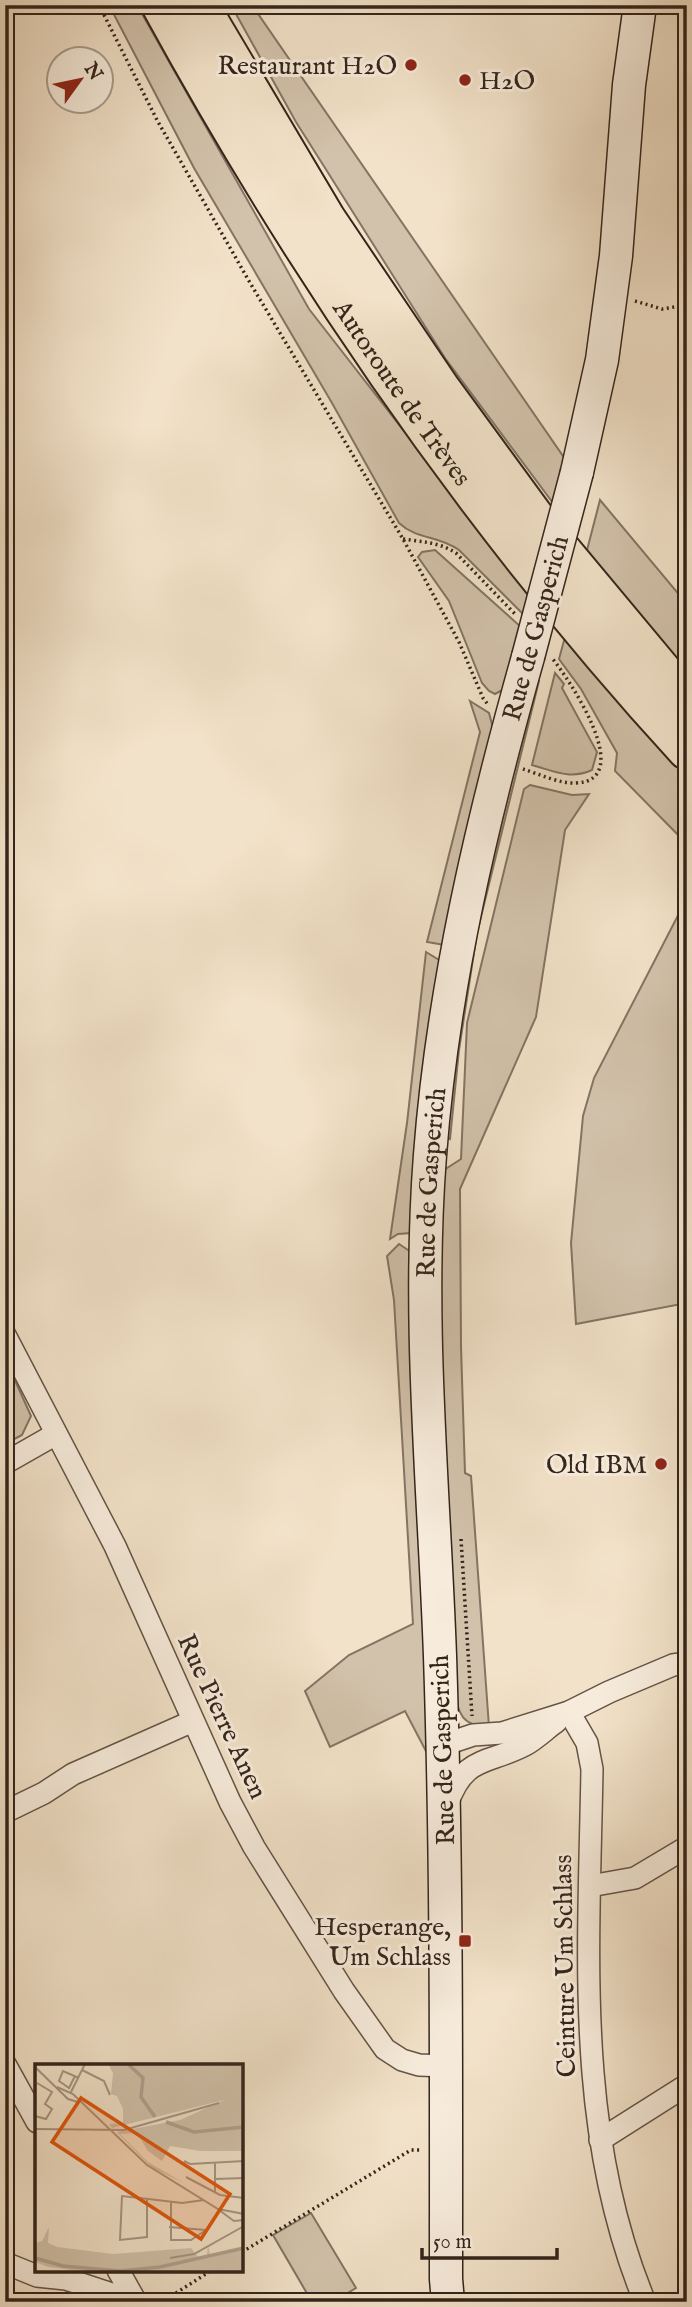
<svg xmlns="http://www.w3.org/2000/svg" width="692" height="2307" viewBox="0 0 692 2307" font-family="'IM FELL English',serif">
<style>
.green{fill:#d2c2ab;stroke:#837463;stroke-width:2}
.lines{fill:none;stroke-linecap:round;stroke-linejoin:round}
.street-casing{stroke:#645446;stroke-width:24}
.secondary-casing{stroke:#34251b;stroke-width:35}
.highway-casing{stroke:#34251b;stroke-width:42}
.path{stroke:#34251b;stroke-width:3.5;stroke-dasharray:2 3.5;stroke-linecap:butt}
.street{stroke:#f7ecdc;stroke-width:21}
.secondary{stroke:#f7ecdc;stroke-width:32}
.highway{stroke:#f2e2c9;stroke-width:38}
.secondary-bridge-casing{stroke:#34251b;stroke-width:35;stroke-linecap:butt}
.secondary-bridge{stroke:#f7ecdc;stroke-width:32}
.poi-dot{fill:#8f2418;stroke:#f7ecdc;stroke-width:2.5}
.labels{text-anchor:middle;stroke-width:6;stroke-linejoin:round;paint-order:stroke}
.poi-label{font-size:26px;fill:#34251b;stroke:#f7ecdc;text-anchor:end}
.street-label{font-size:26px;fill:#34251b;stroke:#f7ecdc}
.inset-river{fill:none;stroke:#b1a28e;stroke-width:3.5}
.inset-road{fill:none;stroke:#a69683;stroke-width:2}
.view{fill:#df560d;fill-opacity:0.15;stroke:#df560d;stroke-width:3.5}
.inset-edge{fill:none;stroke:#34251b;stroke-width:3.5}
</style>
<rect width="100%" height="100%" fill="#f2e2c9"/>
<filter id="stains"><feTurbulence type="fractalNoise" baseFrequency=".00286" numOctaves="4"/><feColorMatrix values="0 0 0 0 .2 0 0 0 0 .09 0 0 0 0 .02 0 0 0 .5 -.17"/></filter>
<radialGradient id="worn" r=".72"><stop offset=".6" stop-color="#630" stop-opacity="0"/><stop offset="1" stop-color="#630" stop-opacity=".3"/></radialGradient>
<g class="green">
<path d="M109,5H137L309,309L530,593L524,615L459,550C438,535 417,540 399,523L332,403L194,168Z"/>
<polygon points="231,5 252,5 565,459 553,503 445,358 296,122"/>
<polygon points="600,500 687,604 687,671 586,554"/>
<polygon points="435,550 521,627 508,687 495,694 489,691 482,683 449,601 418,557 422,552"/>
<polygon points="565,637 687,777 687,844 615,771 617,753 581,689 559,659"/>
<path d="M555,673L564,684L562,688L597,752L592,770C570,780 554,771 532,765Z"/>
<polygon points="533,679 539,681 477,933 459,1050 450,1139 445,1137 468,952"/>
<polygon points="470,701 489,713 494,732 445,945 427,942 480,732"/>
<path d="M530,785L572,795L589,794L565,830L536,1017L460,1189L461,1347L465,1473L471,1476L489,1727C461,1726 459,1714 454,1690L435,1273L444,1170L461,1159L467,1023L524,789Z"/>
<polygon points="687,898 687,1303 576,1324 571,1243 583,1116 594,1078"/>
<polygon points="426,952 444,963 411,1233 398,1234 390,1239 407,1123"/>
<polygon points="399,1244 411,1252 428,1755 405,1711 330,1747 305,1691 349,1655 413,1624 394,1300 387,1256"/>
<polygon points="9,1367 31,1416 22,1435 5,1444 5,1370"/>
<polygon points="311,2213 356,2288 333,2302 312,2302 273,2235"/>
</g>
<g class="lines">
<defs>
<g id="street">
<polyline points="5,1335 115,1546 230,1802 254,1847 344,1991 385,2049 402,2060 419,2065 446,2066"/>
<polyline points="5,1463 56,1434"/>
<path d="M569,1712L587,1743L592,1769C589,1949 574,2132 645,2302"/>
<polyline points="443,1745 473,1735 502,1733 569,1712 609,1692 673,1665 687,1663"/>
<path d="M447,1805C464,1755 487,1765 525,1745C536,1739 546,1729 556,1722"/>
<polyline points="5,1812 44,1793 73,1774 193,1721"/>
<polyline points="590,1886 635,1878 687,1847"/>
<polyline points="5,2064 37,2122"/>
<polyline points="600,2140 687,2085"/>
<polyline points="5,2263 37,2276 66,2279 136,2302"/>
<polyline points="118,2270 136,2302"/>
</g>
<g id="secondary">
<polyline points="577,472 602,360 616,256 629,85 640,5"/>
<path id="s1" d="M448,2302L446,2279C446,2071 447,1864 440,1656C434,1489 417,1322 430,1155C443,985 482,821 528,657"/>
</g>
<g id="highway">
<path id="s2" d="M161,5C307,272 482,526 687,750"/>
<polyline points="199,5 326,219 440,388 541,526 687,701"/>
</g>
</defs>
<use href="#street" class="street-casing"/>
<use href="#secondary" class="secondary-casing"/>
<use href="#highway" class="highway-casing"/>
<g class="path">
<polyline points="99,5 157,120 249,281 403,539 459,642 483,698 489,706"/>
<polyline points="635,301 662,309 687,305"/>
<path d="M403,539C422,542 439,542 456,553L515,614"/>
<path d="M523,769C539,774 560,784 576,783C637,780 569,679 552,658"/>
<polyline points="461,1539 472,1716"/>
<polyline points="242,2252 411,2150 421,2150"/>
<polyline points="162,2302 212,2270"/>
</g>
<use href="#street" class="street"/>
<use href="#secondary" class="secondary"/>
<use href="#highway" class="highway"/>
<defs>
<polyline id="secondary-bridge" points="528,657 577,472"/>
</defs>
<use href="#secondary-bridge" class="secondary-bridge-casing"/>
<use href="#secondary-bridge" class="secondary-bridge"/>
</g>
<g class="poi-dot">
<circle cx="411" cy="65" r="7"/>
<circle cx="465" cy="80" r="7"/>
<circle cx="661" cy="1464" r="7"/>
<rect x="458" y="1934" width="14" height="14" rx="3.5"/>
</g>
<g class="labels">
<g class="poi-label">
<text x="397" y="74">Restaurant H2O</text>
<text x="479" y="89" text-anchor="start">H2O</text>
<text x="647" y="1473">Old IBM</text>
<text x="451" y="1935">Hesperange,<tspan x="451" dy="30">Um Schlass</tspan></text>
</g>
<g class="street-label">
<text dy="9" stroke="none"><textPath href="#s2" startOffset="457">Autoroute de Trèves</textPath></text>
<text transform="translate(535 628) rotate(-75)" y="9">Rue de Gasperich</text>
<text dy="9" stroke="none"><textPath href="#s1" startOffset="1120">Rue de Gasperich</textPath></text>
<text transform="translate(223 1716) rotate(65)" y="9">Rue Pierre Anen</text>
<text transform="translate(442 1750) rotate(-92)" y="9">Rue de Gasperich</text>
<text transform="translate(564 1966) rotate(-91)" y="9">Ceinture Um Schlass</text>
</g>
</g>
<g transform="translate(35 2064)">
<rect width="208" height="208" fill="#f2e2c9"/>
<path d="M73,0H208V87H165L135,82L127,97L113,87L102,69L85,70L113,98L149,119L117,104L82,68L145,56L189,36L77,64L74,60L88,59V45L82,32L76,30L78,9ZM14,163L13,179L22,183L78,190L156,184L163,193L172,191L173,181L175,191L208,184V208H52L13,203L0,198V179L7,177Z" fill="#d2c2ab"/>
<path class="inset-river" d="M93,0L108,14L106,33L120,53M131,58L159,68L209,63M0,194L28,202L85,207L125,203L209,184"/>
<path class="inset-road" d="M0,3L33,35L43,38M47,6L69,17L75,31M40,12L34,24L24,17L28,7L44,14M22,23L38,30L112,101L183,145L209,150M36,28L50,0M0,52L11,55L17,45L10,40L17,28L2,19M0,65L89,66L184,39M149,97L155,100L209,97M180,99V129M151,113L185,131L209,134M180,115L209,114M112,135V173L85,176L87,132L122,136L147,139L169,136M136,138V176H156L171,166M184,146L199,157L209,156M134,163L171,166M135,194L159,190L209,162"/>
<path class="view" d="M46,34L195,130L166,175L17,78Z"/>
<rect width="208" height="208" class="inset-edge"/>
</g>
<rect width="692" height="2307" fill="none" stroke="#f2e2c9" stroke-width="28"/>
<rect x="7" y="7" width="678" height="2293" fill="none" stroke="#34251b" stroke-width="3.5"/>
<rect x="14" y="14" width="664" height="2279" fill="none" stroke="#34251b" stroke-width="2"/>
<g transform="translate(80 80) rotate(57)"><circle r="33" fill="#f7ecdc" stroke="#a99c8f" stroke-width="2"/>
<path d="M0-5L12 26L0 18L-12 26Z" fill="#8f2418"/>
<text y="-10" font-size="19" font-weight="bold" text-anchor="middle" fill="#34251b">N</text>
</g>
<path d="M422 2248v10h135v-10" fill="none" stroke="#34251b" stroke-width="3.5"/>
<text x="433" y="2248" font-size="21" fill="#34251b" stroke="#f7ecdc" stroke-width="5" paint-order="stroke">50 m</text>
<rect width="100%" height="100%" filter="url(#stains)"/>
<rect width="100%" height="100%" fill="url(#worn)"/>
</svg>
